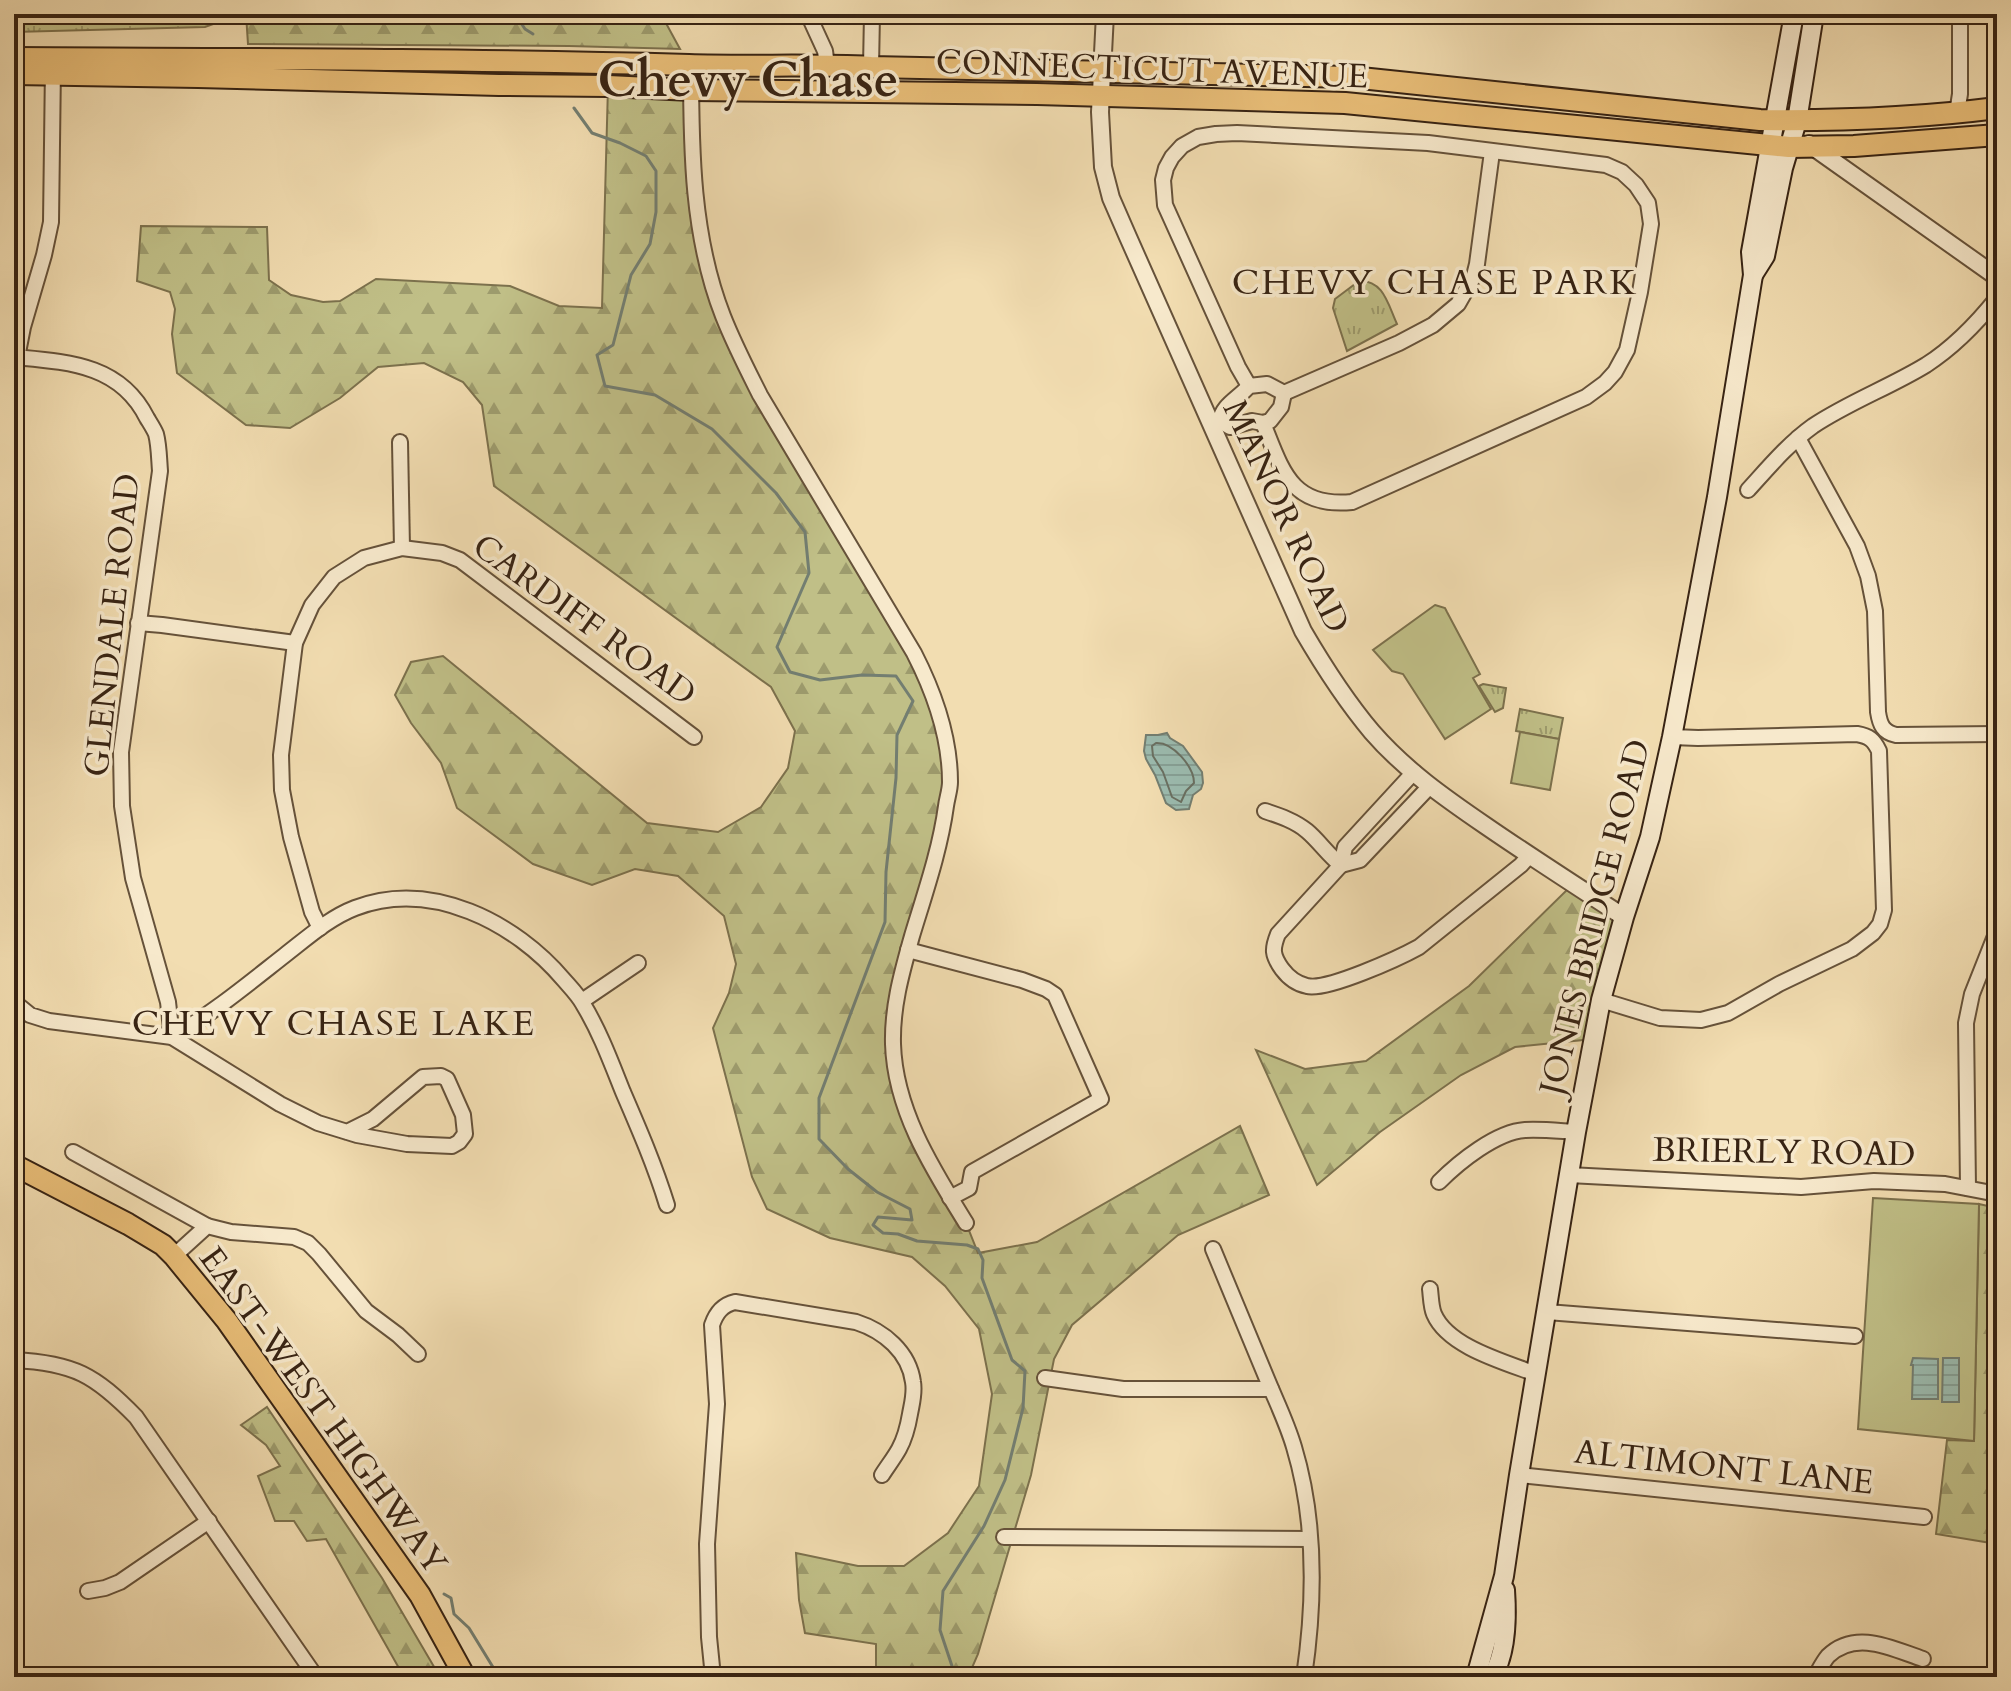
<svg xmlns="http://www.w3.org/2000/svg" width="2011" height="1691" viewBox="0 0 2011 1691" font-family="Cardo,serif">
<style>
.grass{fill:url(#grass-tufts);stroke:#7c714d;stroke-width:2}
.forest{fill:url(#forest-firs);stroke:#7c714d;stroke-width:2}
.pitch{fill:#c0bf87;stroke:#7c714d;stroke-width:2}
.water{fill:url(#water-rules);stroke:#737e71;stroke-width:2}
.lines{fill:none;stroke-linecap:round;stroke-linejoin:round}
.shore{stroke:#696f61;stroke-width:2}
.stream{stroke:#737e71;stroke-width:3}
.minor-casing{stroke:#66523a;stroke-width:18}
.tertiary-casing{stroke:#66523a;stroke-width:20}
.secondary-casing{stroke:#372313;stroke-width:22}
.primary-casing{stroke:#372313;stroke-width:24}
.minor{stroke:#f7e9cc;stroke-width:14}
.tertiary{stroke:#f7e9cc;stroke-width:16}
.secondary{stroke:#f7e9cc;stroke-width:18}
.primary{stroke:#e9be78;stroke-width:20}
.labels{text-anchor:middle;stroke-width:7;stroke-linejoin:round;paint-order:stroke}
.street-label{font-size:34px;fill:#372313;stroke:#f7e9cc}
.neighbourhood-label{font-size:36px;letter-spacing:2px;fill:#372313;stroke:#f7e9cc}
.town-label{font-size:50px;font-weight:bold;fill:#372313;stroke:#f7e9cc}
</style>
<defs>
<pattern id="grass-tufts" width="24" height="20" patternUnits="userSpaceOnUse" patternTransform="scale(2)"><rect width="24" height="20" fill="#c0bf87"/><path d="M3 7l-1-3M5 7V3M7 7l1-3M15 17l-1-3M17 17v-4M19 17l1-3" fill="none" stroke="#9d9b6d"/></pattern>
<pattern id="forest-firs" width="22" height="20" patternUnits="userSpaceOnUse" patternTransform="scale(2)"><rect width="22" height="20" fill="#c0bf87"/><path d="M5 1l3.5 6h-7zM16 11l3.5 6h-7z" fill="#9d9b6d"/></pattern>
<pattern id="water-rules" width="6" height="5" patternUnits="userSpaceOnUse" patternTransform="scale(2)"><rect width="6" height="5" fill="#9bbbaf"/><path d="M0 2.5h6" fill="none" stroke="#86a096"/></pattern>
</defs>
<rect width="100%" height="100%" fill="#f2ddb1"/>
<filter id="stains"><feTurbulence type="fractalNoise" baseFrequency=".0025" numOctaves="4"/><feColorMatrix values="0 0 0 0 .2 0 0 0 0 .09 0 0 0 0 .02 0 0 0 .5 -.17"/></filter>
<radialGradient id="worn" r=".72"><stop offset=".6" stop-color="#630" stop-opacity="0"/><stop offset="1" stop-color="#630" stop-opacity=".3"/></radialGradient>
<g class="grass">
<polygon points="14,14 241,14 205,27 14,32"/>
<path d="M1359,281C1384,280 1388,305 1397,324L1347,351L1333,308L1335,299Z"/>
<polygon points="1483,684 1506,688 1503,708 1495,712 1479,686"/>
<polygon points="1520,709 1563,718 1559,739 1516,731"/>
</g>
<g class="forest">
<polygon points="246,14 661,14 680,49 569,46 248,44"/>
<polygon points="608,86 691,90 691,141 722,314 931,688 950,782 894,1010 904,1104 966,1223 978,1253 1037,1242 1240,1126 1269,1195 1178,1235 1072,1325 1054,1359 1031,1475 978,1654 968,1677 876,1677 876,1644 805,1633 799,1600 796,1553 858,1566 904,1566 948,1533 979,1486 992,1394 979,1329 945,1286 912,1257 830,1238 767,1209 752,1177 713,1028 729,993 736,964 724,916 678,876 635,869 592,885 533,864 457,808 441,763 411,723 395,695 411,662 443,656 647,823 718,832 761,807 788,768 795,731 771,687 494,486 482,405 463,382 424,363 378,367 340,398 290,428 246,425 177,373 172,334 175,309 170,292 137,281 141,226 267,227 269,280 291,295 323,302 340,301 376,279 510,286 559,306 602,308"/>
<polygon points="1573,884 1624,917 1593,1039 1515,1047 1461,1075 1380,1132 1317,1185 1256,1050 1305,1069 1366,1061 1469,986"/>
<polygon points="1979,1204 1997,1208 1997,1544 1936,1534 1947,1440 1974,1441"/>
<polygon points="267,1407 382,1578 440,1677 404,1677 326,1539 307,1541 294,1521 275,1521 258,1476 280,1466 266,1445 241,1425"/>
</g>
<g class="pitch">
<polygon points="1435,605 1445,608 1447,612 1480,674 1473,678 1491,709 1445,739 1403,674 1392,671 1373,650"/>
<polygon points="1520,732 1559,739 1550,790 1511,783"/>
<polygon points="1873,1198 1979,1204 1974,1441 1858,1429"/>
</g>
<g class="water">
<polygon points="1167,733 1170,738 1183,746 1202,772 1203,783 1201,789 1193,795 1189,809 1176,810 1166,803 1155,775 1146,759 1144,751 1146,735 1158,735"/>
<polygon points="1913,1358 1938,1359 1938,1399 1912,1399 1913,1365 1911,1365"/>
<polygon points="1943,1358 1959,1358 1959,1402 1942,1402"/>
</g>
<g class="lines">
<path class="shore" d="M1156,743C1173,742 1194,767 1194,783L1186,791L1181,802L1172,797L1163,772L1153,756L1152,746Z"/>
<g class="stream">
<polyline points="515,14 525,29 533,34"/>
<polyline points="574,108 592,133 620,143 646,156 656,171 656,212 650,244 631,275 613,345 597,355 605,386 655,395 712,429 776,493 805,532 809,573 777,647 790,672 820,680 862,675 896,676 913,701 897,735 896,778 886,872 885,922 819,1098 819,1139 848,1169 877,1192 910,1209 912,1220 878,1217 873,1225 883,1233 898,1234 917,1241 967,1245 978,1249 983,1260 982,1278 1012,1360 1025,1371 1023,1408 1005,1480 984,1526 943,1591 940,1630 952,1666 947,1677"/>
<polyline points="444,1594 451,1598 454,1614 469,1628 499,1677"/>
</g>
<defs>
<g id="minor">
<polyline points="808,14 825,51 827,65"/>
<path d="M691,65C691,150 692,237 723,316C734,344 747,369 760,395L914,653C934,692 950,738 950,782C950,790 947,798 946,806C940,850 925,893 912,936C902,972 892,1006 893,1044C895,1110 932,1168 966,1223"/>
<polyline points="871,67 872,14"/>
<polyline points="1957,113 1960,94 1960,14"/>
<path d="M14,357C68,362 120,364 147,418C150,423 154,429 156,434C159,445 159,459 160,471L121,752L122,806L133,878L168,1002L172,1037C213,1013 248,984 285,955C307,938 329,918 355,908C431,879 515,922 564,980C571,988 578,995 583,1004C600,1032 611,1062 623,1092C639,1129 655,1166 667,1205"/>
<polyline points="14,373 23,327 44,255 51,222 53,66"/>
<path d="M1249,386L1238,367L1165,205L1163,180L1166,168L1172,157L1182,146L1198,137L1216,134L1237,133L1428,143L1606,165L1622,172L1636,185L1648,203L1651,224L1640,292L1627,350L1615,372L1605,383L1586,397L1352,502C1291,508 1282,470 1263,423"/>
<polyline points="1284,393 1399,343 1433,325 1458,304 1474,276 1477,264 1492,152"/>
<path d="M1220,421C1222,405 1239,398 1249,386L1267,384L1284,393"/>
<polyline points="1212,424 1220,421 1230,427 1252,421 1263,423 1270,421 1281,407 1284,393"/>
<path d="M1798,438L1857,546L1868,576L1875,611L1878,712C1880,725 1883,732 1896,735L1997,734"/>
<polyline points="400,442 402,548"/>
<path d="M1748,490C1768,468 1788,444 1813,426C1849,402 1890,387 1926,365C1954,347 1977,323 1997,298"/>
<polyline points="138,623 162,625 295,643"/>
<path d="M1414,772L1345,847L1341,865L1278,934C1272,949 1272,955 1282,969C1288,977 1297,984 1307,986C1327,991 1399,958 1419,947L1521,865L1529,856"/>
<path d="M1265,811C1280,816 1295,821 1307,831C1319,841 1328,855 1341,865"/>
<polyline points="1341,865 1360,860 1430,786"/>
<polyline points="320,928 312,912 291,837 282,790 281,755 295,643 312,605 334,577 364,558 402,548 442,553 460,560 694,737"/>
<polyline points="908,950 1022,980 1046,989 1055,995 1101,1099 972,1172 969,1188 950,1198"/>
<path d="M1601,1000L1660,1018L1701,1020L1728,1013L1779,984L1852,949L1873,933L1880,924L1884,910L1879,751C1874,740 1869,736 1857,734L1698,738L1672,737"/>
<polyline points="582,1001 638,963"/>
<polyline points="14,1002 30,1015 49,1021 172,1037 280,1104 318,1123 357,1135 407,1144 452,1146 459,1142 465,1134 463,1115 447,1079 441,1076 423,1077 373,1119 347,1132"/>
<polyline points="73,1152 207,1226"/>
<polyline points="1569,1175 1801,1187 1874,1181 1945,1184 1997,1194"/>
<path d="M1439,1182C1459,1162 1496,1132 1525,1130C1541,1129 1559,1131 1576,1132"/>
<polyline points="1968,1188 1966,1023 1972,994 1997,931"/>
<path d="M1213,1249C1231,1292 1249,1336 1267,1379C1276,1401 1287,1423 1294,1447C1316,1520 1315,1602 1304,1677"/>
<polyline points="174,1256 207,1226 231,1232 294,1237 308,1243 319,1254 366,1311 398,1335 418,1354"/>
<path d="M1430,1289C1431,1297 1431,1307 1434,1314C1448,1347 1505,1362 1536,1374"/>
<polyline points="1547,1312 1855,1336"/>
<path d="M14,1360C74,1363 95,1375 136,1417L316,1677"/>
<polyline points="1045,1378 1123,1389 1271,1389"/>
<polyline points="1519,1475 1924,1517"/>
<polyline points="1004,1537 1310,1539"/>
<polyline points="88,1591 105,1588 120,1582 209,1521"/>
<path d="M713,1677L709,1637L707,1544L717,1404L712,1325C716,1313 722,1305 735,1302L856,1322C884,1331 909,1352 913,1382C915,1393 912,1403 910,1414C908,1426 905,1438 899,1449C894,1458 887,1467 882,1475"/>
<path d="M1815,1677C1819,1670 1823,1662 1828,1656C1856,1629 1893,1649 1923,1659"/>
</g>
<g id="tertiary">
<path d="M1105,14L1100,112L1103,167L1111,198L1128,237L1303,631C1324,667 1345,700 1372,732C1405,770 1445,798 1486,826C1531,857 1578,887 1624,917"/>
<polyline points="1809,144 1997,277"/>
</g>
<g id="secondary">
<polyline points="1753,275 1765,256 1783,168 1797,121 1814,14"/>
<polyline points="1476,1677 1504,1576 1519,1475 1576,1132 1601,1000 1624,917 1650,837 1672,737 1717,497 1753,275 1751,252 1794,14"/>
<path d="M1492,1677C1507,1653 1507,1618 1505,1590"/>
</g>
<g id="primary">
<path d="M14,58C239,59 464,59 689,65C750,67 811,64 871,67L1351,77L1760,120C1839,121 1918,118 1997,108"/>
<polyline points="14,74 198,77 499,85 608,86 691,90 1037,94 1345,103 1789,147 1854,146 1997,135"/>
<polyline points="14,1165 128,1224 163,1245 174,1256 227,1321 420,1595 465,1677"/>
</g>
</defs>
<use href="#minor" class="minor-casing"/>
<use href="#tertiary" class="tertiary-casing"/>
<use href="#secondary" class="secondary-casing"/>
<use href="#primary" class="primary-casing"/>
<use href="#minor" class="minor"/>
<use href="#tertiary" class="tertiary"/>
<use href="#secondary" class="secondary"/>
<use href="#primary" class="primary"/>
</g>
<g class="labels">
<g class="street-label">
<text transform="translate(1152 68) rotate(2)" y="12">CONNECTICUT AVENUE</text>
<text transform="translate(1287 516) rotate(65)" y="12">MANOR ROAD</text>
<text transform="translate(585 619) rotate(36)" y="12">CARDIFF ROAD</text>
<text transform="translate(111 625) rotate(-84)" y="12">GLENDALE ROAD</text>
<text transform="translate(1594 917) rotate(-76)" y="12">JONES BRIDGE ROAD</text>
<text transform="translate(1784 1151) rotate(1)" y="12">BRIERLY ROAD</text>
<text transform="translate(324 1410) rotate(54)" y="12">EAST-WEST HIGHWAY</text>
<text transform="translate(1724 1466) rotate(6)" y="12">ALTIMONT LANE</text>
</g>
<g class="neighbourhood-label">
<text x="1435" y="294">CHEVY CHASE PARK</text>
<text x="334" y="1035">CHEVY CHASE LAKE</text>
</g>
<g class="town-label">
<text x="748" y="96">Chevy Chase</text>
</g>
</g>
<rect width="2011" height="1691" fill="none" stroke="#f2ddb1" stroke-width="48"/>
<rect x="16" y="16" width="1979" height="1659" fill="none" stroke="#372313" stroke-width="4"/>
<rect x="24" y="24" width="1963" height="1643" fill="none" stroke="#372313" stroke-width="2"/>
<rect width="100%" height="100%" filter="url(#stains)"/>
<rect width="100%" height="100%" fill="url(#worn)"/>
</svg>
